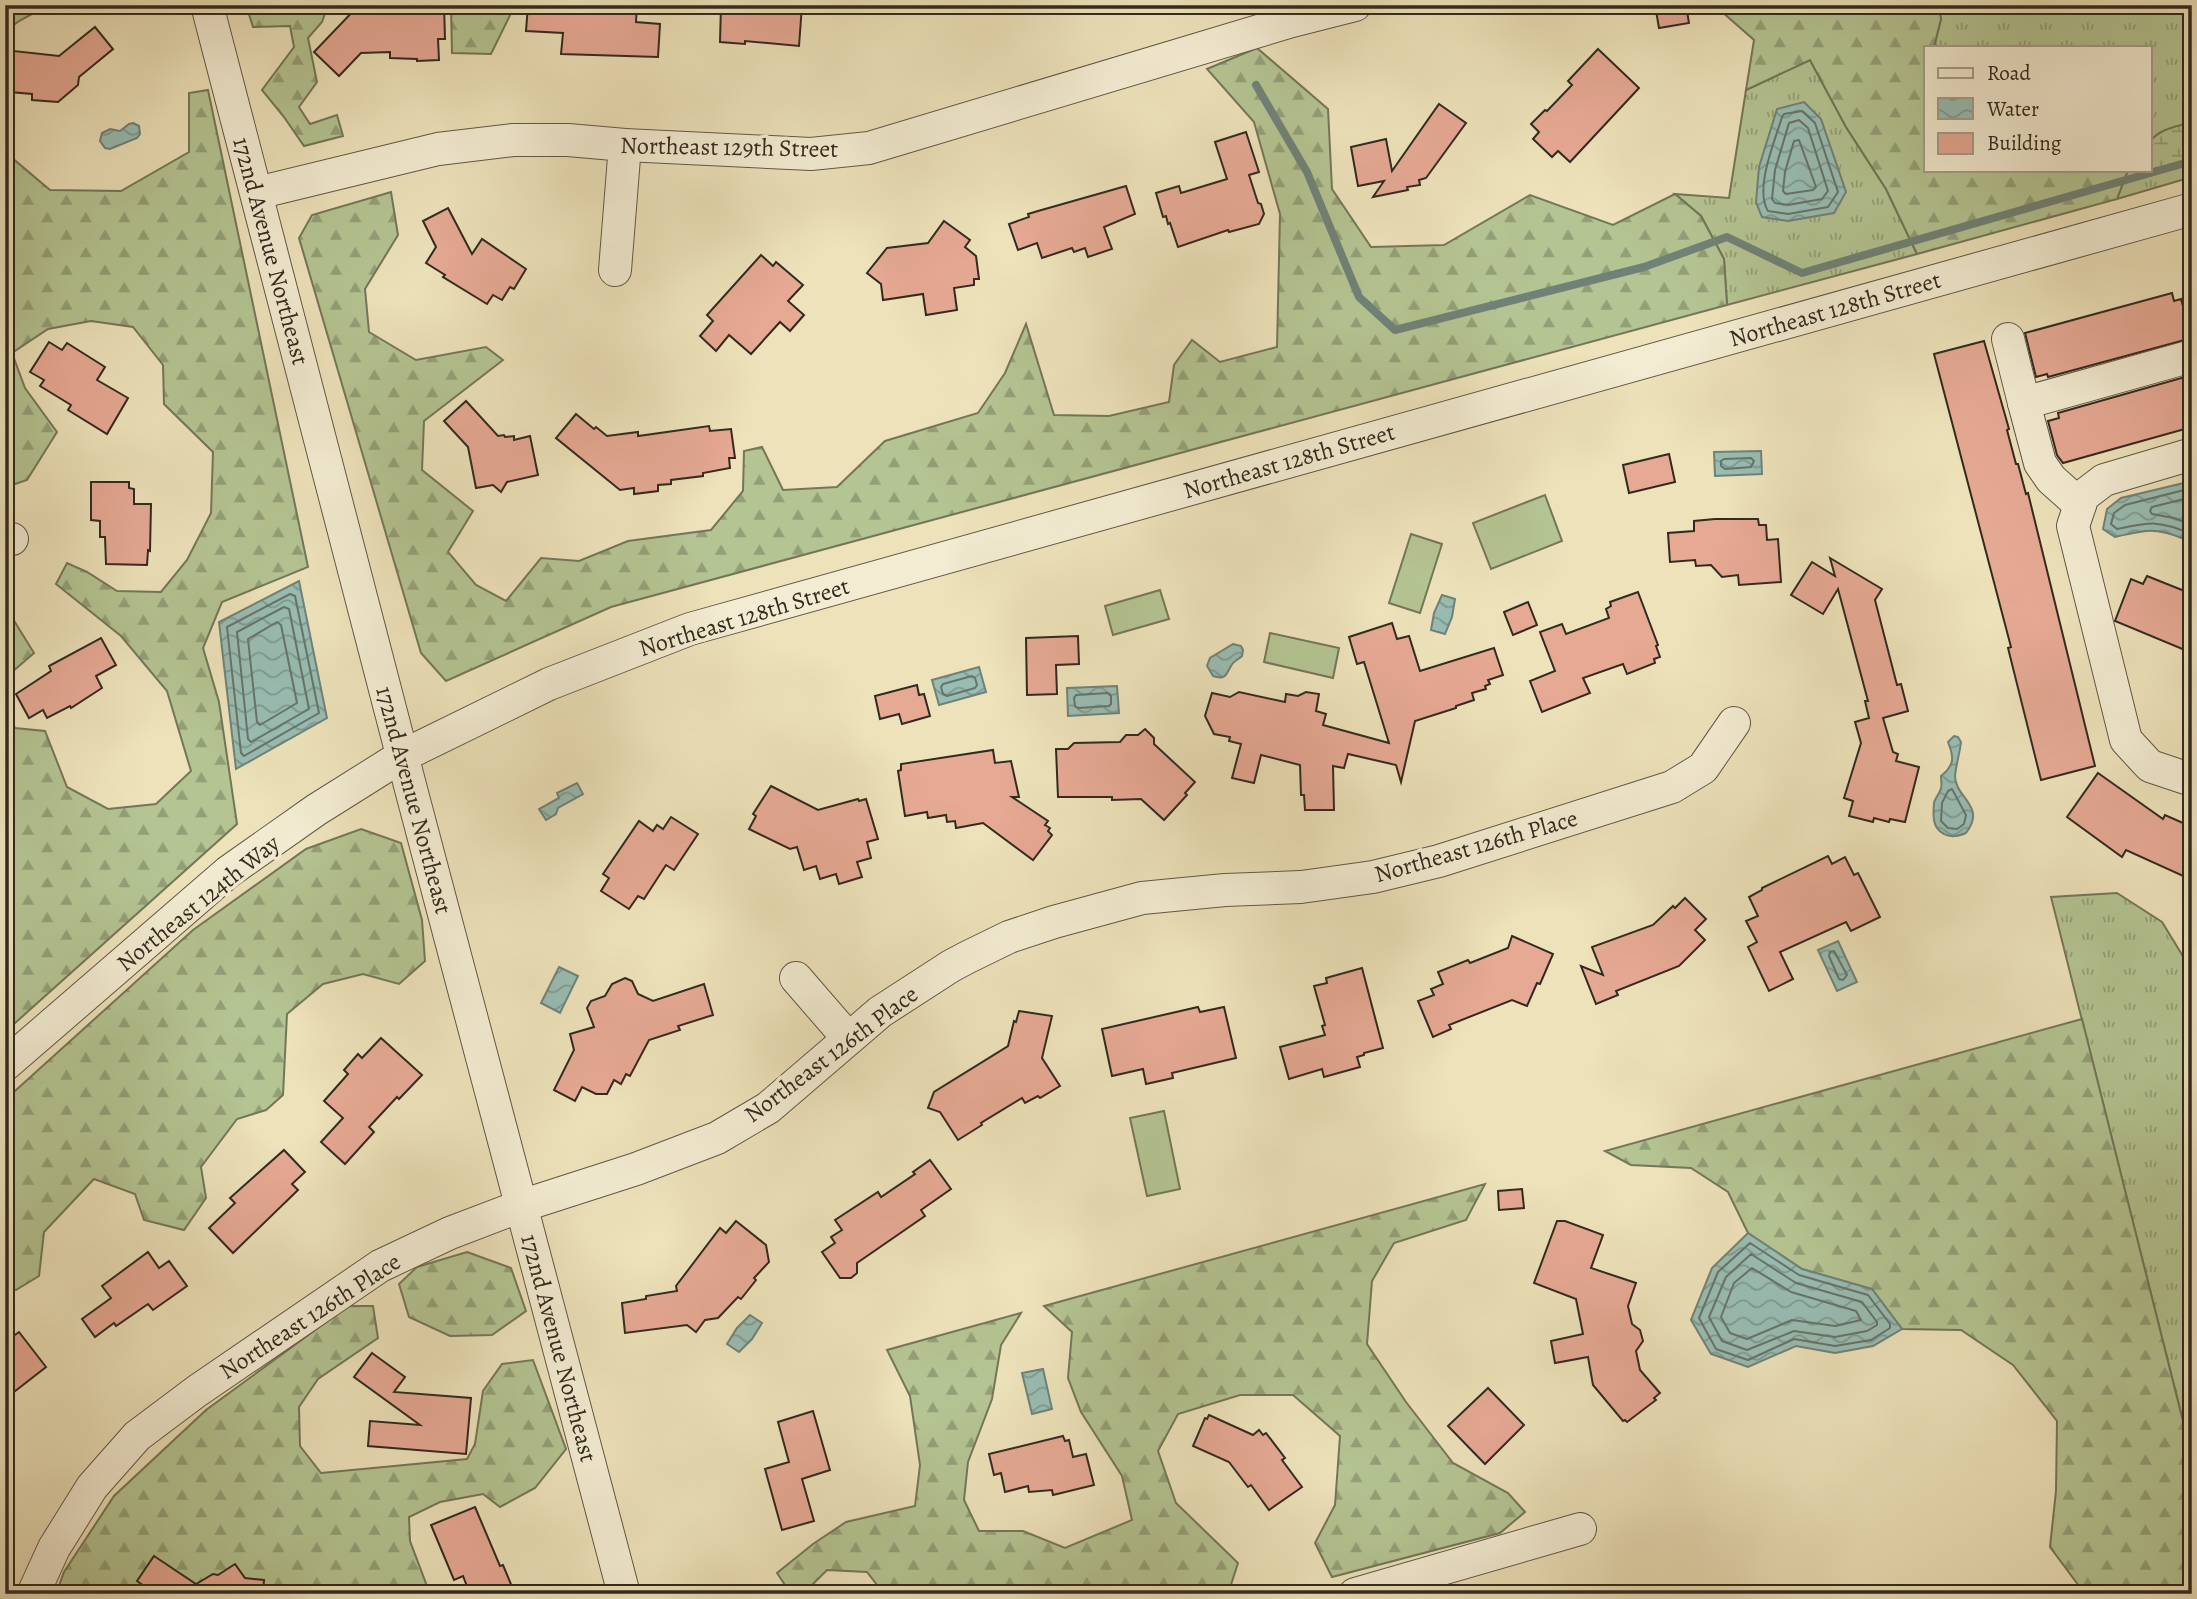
<svg xmlns="http://www.w3.org/2000/svg" width="2197" height="1599" viewBox="0 0 2197 1599" font-family="Alegreya,serif">
<style>
.grass{fill:url(#grass-tufts);stroke:#737758;stroke-width:2}
.forest{fill:url(#forest-firs);stroke:#737758;stroke-width:2}
.wetland{fill:url(#wetland-marsh);stroke:#737758;stroke-width:2}
.pitch{fill:#b4c492;stroke:#737758;stroke-width:2}
.water{fill:url(#water-waves);stroke:#708278;stroke-width:2}
.lines{fill:none;stroke-linecap:round;stroke-linejoin:round}
.shore{stroke:#667469;stroke-width:2}
.stream{stroke:#708278;stroke-width:8}
.building{fill:#e6a994;stroke:#322a1f;stroke-width:2}
.minor-casing{stroke:#615846;stroke-width:34}
.minor{stroke:#f3ecd2;stroke-width:32}
.labels{text-anchor:middle;stroke-width:7;stroke-linejoin:round;paint-order:stroke}
.street-label{font-size:24px;fill:#322a1f;stroke:#f3ecd2}
</style>
<defs>
<pattern id="grass-tufts" width="24" height="20" patternUnits="userSpaceOnUse" patternTransform="scale(1.75)"><rect width="24" height="20" fill="#b4c492"/><path d="M3 7l-1-3M5 7V3M7 7l1-3M15 17l-1-3M17 17v-4M19 17l1-3" fill="none" stroke="#939f77"/></pattern>
<pattern id="forest-firs" width="22" height="20" patternUnits="userSpaceOnUse" patternTransform="scale(1.75)"><rect width="22" height="20" fill="#b4c492"/><path d="M5 1l3.5 6h-7zM16 11l3.5 6h-7z" fill="#939f77"/></pattern>
<pattern id="wetland-marsh" width="20" height="14" patternUnits="userSpaceOnUse" patternTransform="scale(1.75)"><rect width="20" height="14" fill="#b4c492"/><path d="M1 5h8M5 5V1M11 12h8M15 12V8" fill="none" stroke="#939f77"/></pattern>
<pattern id="water-waves" width="16" height="10" patternUnits="userSpaceOnUse" patternTransform="scale(1.75)"><rect width="16" height="10" fill="#99bdb3"/><path d="M0 5q4-4 8 0t8 0" fill="none" stroke="#7d9a91"/></pattern>
</defs>
<rect width="100%" height="100%" fill="#ede2ba"/>
<filter id="stains"><feTurbulence type="fractalNoise" baseFrequency=".00286" numOctaves="4"/><feColorMatrix values="0 0 0 0 .2 0 0 0 0 .09 0 0 0 0 .02 0 0 0 .5 -.17"/></filter>
<radialGradient id="worn" r=".72"><stop offset=".6" stop-color="#630" stop-opacity="0"/><stop offset="1" stop-color="#630" stop-opacity=".3"/></radialGradient>
<g class="grass">
<polygon points="1938,5 2192,5 2192,177 2117,199 2128,170 2150,170 2150,47 1934,47 1941,19"/>
<polygon points="1810,60 1846,127 1886,189 1917,254 1727,305 1724,259 1701,216 1675,194 1729,198 1746,90"/>
<polygon points="2117,893 2162,922 2192,971 2192,1457 2051,897"/>
</g>
<g class="forest">
<polygon points="5,5 47,5 47,6 19,21 5,32"/>
<polygon points="246,5 328,5 322,22 308,38 317,82 299,107 310,124 337,115 343,136 304,146 284,117 262,90 294,47 290,26 253,27"/>
<polygon points="451,5 515,5 491,54 452,53"/>
<polygon points="1725,5 1938,5 1941,19 1934,47 1926,47 1926,170 2128,170 2117,199 1917,254 1886,189 1846,127 1810,60 1746,90 1754,40 1721,11"/>
<polygon points="1257,48 1328,109 1332,189 1371,247 1444,245 1530,195 1613,225 1675,194 1701,216 1724,259 1727,305 611,607 446,681 421,653 299,238 312,215 391,192 398,235 365,289 369,332 416,360 486,347 503,360 424,421 422,470 473,511 448,552 476,585 506,601 541,558 579,561 628,541 711,530 743,491 744,451 762,447 783,490 837,487 885,441 978,413 1005,373 1026,324 1054,415 1109,416 1169,402 1174,365 1192,340 1220,362 1277,347 1280,214 1254,122 1207,69"/>
<polygon points="208,90 308,567 222,602 203,648 219,702 237,824 5,1032 5,703 15,728 45,731 67,787 108,809 156,804 191,771 167,691 121,636 56,584 67,563 87,572 117,591 161,592 187,560 211,513 213,452 164,404 163,365 133,327 91,321 48,329 12,353 25,388 57,432 27,480 6,487 5,145 11,157 50,190 121,191 189,152 189,93"/>
<polygon points="5,606 34,653 5,678"/>
<polygon points="361,829 401,843 422,920 425,961 399,984 363,974 323,984 287,1014 283,1095 266,1110 237,1119 201,1167 206,1198 184,1230 144,1220 135,1194 94,1179 44,1232 39,1276 16,1290 5,1287 5,1100 193,930 306,849"/>
<polygon points="2082,1019 2192,1457 2192,1594 2085,1594 2050,1547 2056,1491 2057,1421 2013,1365 1961,1330 1902,1329 1872,1289 1802,1269 1748,1233 1728,1192 1691,1168 1631,1165 1605,1151"/>
<polygon points="1485,1184 1466,1220 1394,1243 1372,1281 1367,1344 1406,1402 1453,1463 1508,1493 1525,1512 1500,1533 1332,1577 1315,1543 1335,1505 1340,1436 1293,1395 1240,1395 1178,1414 1158,1451 1176,1503 1238,1563 1228,1594 884,1594 867,1572 827,1570 803,1594 791,1594 777,1573 813,1544 846,1522 915,1506 920,1465 910,1396 887,1350 1021,1313 1001,1345 992,1399 968,1462 964,1500 979,1531 1023,1531 1065,1548 1132,1520 1122,1476 1081,1412 1068,1378 1072,1332 1044,1306"/>
<polygon points="467,1252 511,1268 526,1311 492,1335 450,1336 409,1317 399,1284 417,1267"/>
<polygon points="348,1306 373,1306 378,1338 318,1379 299,1407 300,1446 321,1473 467,1459 475,1444 483,1391 502,1364 533,1360 566,1449 535,1488 500,1507 483,1494 440,1502 409,1517 410,1541 430,1594 56,1594 64,1572 114,1496 206,1410"/>
</g>
<path class="wetland" d="M2192,122V161L2142,174L2140,170H2150C2150,162 2147,148 2151,141C2158,129 2179,126 2192,122Z"/>
<g class="pitch">
<polygon points="1545,495 1562,541 1491,569 1473,523"/>
<polygon points="1411,534 1442,544 1420,613 1389,603"/>
<polygon points="1160,590 1169,619 1113,635 1105,606"/>
<polygon points="1270,633 1339,648 1333,678 1264,662"/>
<polygon points="1164,1111 1180,1189 1147,1196 1130,1118"/>
</g>
<g class="water">
<polygon points="1804,102 1821,119 1846,192 1834,213 1788,221 1762,217 1756,202 1759,167 1777,109"/>
<polygon points="133,123 139,126 140,134 137,138 110,149 105,148 100,141 102,133 110,129 120,131 129,124"/>
<polygon points="1761,451 1762,474 1715,476 1714,452"/>
<path d="M2192,481V542C2157,527 2150,529 2115,537L2103,529L2107,509L2121,498Z"/>
<polygon points="299,581 327,718 236,769 219,622"/>
<polygon points="1442,595 1455,599 1452,617 1445,634 1431,630 1434,613"/>
<path d="M1233,644L1241,646L1243,650L1242,656C1241,657 1234,662 1233,663C1226,672 1228,681 1213,676L1207,666L1210,658Z"/>
<polygon points="979,667 986,692 939,705 932,680"/>
<polygon points="1117,686 1119,713 1068,716 1067,688"/>
<path d="M1954,736L1958,737L1961,742C1960,752 1956,765 1955,776C1955,798 1987,806 1966,833C1959,836 1951,838 1944,834C1932,828 1933,815 1934,803C1935,798 1940,793 1941,788C1942,787 1941,777 1941,776C1955,765 1954,757 1948,742Z"/>
<polygon points="577,783 583,794 558,808 556,814 546,820 539,809 559,798 557,793"/>
<polygon points="1838,941 1857,982 1837,991 1818,950"/>
<polygon points="559,967 578,976 560,1013 541,1003"/>
<polygon points="1748,1233 1802,1269 1872,1289 1902,1329 1873,1346 1835,1353 1796,1346 1748,1367 1711,1354 1691,1320 1712,1268"/>
<polygon points="750,1315 762,1323 752,1339 739,1352 727,1344 737,1328"/>
<polygon points="1043,1369 1052,1409 1032,1414 1022,1373"/>
</g>
<g class="lines">
<g class="shore">
<path d="M1802,111L1815,123L1838,192L1828,207L1788,214L1768,211C1754,189 1775,141 1782,117L1784,114Z"/>
<polygon points="1799,120 1808,128 1828,191 1822,199 1788,205 1775,203 1772,199 1775,170 1789,123"/>
<polygon points="1799,140 1816,187 1813,190 1786,194 1783,191 1785,172 1794,141"/>
<polygon points="1751,458 1754,461 1751,467 1725,469 1721,466 1721,461 1724,459"/>
<path d="M2192,488L2125,505L2114,513L2111,524L2117,529C2151,522 2158,520 2192,534"/>
<polyline points="2192,497 2152,507 2150,511 2152,514 2174,518 2192,525"/>
<polygon points="290,594 295,596 319,713 244,756 241,753 227,627"/>
<polygon points="284,607 289,609 309,709 251,742 248,739 237,632"/>
<polygon points="277,622 281,625 297,703 260,725 257,722 248,639"/>
<polygon points="972,676 975,678 977,685 975,688 947,696 943,694 941,687 943,684"/>
<polygon points="1108,693 1111,696 1111,704 1109,706 1078,708 1075,706 1074,698 1076,695"/>
<polygon points="1952,789 1966,815 1964,824 1957,829 1948,828 1941,821 1942,803 1948,791"/>
<polygon points="1834,951 1847,975 1843,980 1839,979 1829,956 1830,952"/>
<polygon points="1750,1243 1799,1275 1868,1295 1890,1324 1890,1328 1871,1340 1835,1346 1794,1339 1748,1360 1716,1349 1699,1318 1718,1272"/>
<polygon points="1751,1254 1796,1283 1862,1302 1877,1322 1877,1325 1867,1331 1835,1337 1794,1331 1747,1350 1722,1341 1709,1317 1726,1277"/>
<polygon points="1752,1268 1791,1292 1856,1311 1861,1320 1835,1326 1792,1320 1747,1339 1730,1333 1721,1317 1734,1283"/>
</g>
<polyline class="stream" points="1256,85 1307,172 1359,297 1395,330 1644,267 1727,237 1802,273 2192,161"/>
</g>
<g class="building">
<polygon points="359,5 444,5 445,39 438,39 439,60 417,61 417,59 390,58 390,52 361,53 339,76 314,52"/>
<polygon points="528,5 637,5 636,22 660,24 658,57 561,54 563,33 526,31"/>
<polygon points="721,5 802,5 799,46 745,41 745,44 720,42"/>
<polygon points="1655,5 1686,5 1689,23 1659,28"/>
<polygon points="95,27 113,49 79,77 78,85 58,102 32,100 32,94 10,92 11,83 5,82 5,55 14,56 14,51 59,56"/>
<polygon points="1598,49 1639,88 1570,162 1558,151 1552,157 1533,139 1539,132 1531,124 1545,110 1547,111 1572,85 1568,81"/>
<polygon points="1439,104 1466,123 1426,178 1419,180 1420,185 1407,187 1408,190 1373,197 1384,181 1358,186 1351,147 1386,139 1392,171"/>
<polygon points="1246,132 1259,172 1249,175 1258,203 1261,204 1264,214 1259,224 1229,232 1228,230 1178,247 1170,223 1168,224 1166,216 1163,217 1156,193 1179,186 1181,193 1227,179 1215,142"/>
<polygon points="1126,186 1135,214 1104,227 1112,249 1088,257 1085,248 1074,252 1072,248 1042,258 1037,243 1018,250 1009,224 1029,217 1028,214 1038,211"/>
<polygon points="448,208 472,254 482,239 526,269 514,289 510,287 502,300 493,295 487,304 443,277 445,275 426,263 436,247 423,221"/>
<polygon points="944,221 970,240 965,247 976,256 979,279 974,279 974,285 954,288 957,310 926,315 923,294 883,300 881,284 867,273 887,248 928,243"/>
<polygon points="761,255 773,266 776,262 803,285 788,301 804,315 790,331 780,322 751,354 729,335 716,351 700,336 713,321 707,315"/>
<polygon points="2172,293 2174,301 2181,299 2192,338 2048,377 2047,374 2036,377 2025,333"/>
<polygon points="1984,341 2009,429 2007,430 2016,464 2018,464 2026,494 2028,493 2095,766 2041,780 2008,648 2011,647 1934,354"/>
<polygon points="49,342 62,350 67,343 105,367 97,380 128,398 107,434 68,410 71,405 40,386 44,380 30,372"/>
<polygon points="2192,375 2192,427 2063,463 2057,455 2048,421 2059,418 2058,413"/>
<polygon points="466,401 498,436 504,435 505,437 514,436 514,440 530,436 538,475 507,482 501,492 493,485 476,488 468,447 444,421"/>
<polygon points="576,414 594,429 596,427 607,436 638,432 638,436 709,426 710,431 731,429 735,458 729,458 730,468 703,473 703,476 671,480 671,484 658,485 658,491 634,494 634,488 620,490 556,438"/>
<polygon points="1669,454 1675,482 1629,493 1623,465"/>
<polygon points="91,482 129,482 129,488 134,489 134,504 151,504 150,551 148,550 147,565 106,564 105,537 100,537 100,521 91,520"/>
<polygon points="1715,519 1758,519 1759,525 1766,525 1767,540 1778,539 1781,582 1739,585 1738,575 1722,577 1711,565 1696,566 1695,560 1670,562 1668,533 1694,531 1694,521"/>
<polygon points="1830,558 1882,589 1875,600 1897,685 1901,684 1908,711 1883,718 1893,752 1898,754 1896,761 1919,767 1905,822 1890,819 1889,822 1874,818 1873,822 1849,816 1853,801 1844,798 1861,743 1855,722 1869,718 1865,701 1868,701 1838,589 1823,614 1791,595 1812,562 1835,576"/>
<polygon points="2147,576 2192,594 2192,653 2115,621 2131,579 2143,584"/>
<polygon points="1638,592 1658,645 1656,646 1660,657 1654,659 1655,663 1627,674 1623,664 1583,678 1590,693 1542,712 1530,681 1555,671 1540,632 1562,624 1566,634 1609,618 1606,609 1611,606 1610,602"/>
<polygon points="1528,602 1537,625 1513,635 1504,612"/>
<polygon points="1392,623 1397,639 1409,636 1420,671 1494,648 1503,675 1488,680 1490,684 1485,686 1486,689 1472,693 1474,700 1456,706 1456,708 1415,721 1401,782 1396,765 1348,754 1344,768 1333,766 1334,810 1305,810 1304,795 1301,795 1300,765 1261,755 1254,783 1232,778 1241,744 1229,741 1230,737 1214,734 1205,716 1212,693 1230,697 1239,692 1285,702 1286,694 1298,696 1306,692 1319,694 1316,711 1326,714 1323,725 1389,743 1364,662 1357,664 1349,637"/>
<polygon points="1078,636 1079,664 1056,665 1057,694 1027,695 1026,638"/>
<polygon points="101,638 116,665 96,676 102,688 71,708 70,706 47,718 43,710 29,718 16,694 51,671 49,666"/>
<polygon points="917,685 919,695 924,694 930,716 902,724 899,714 880,719 875,696"/>
<polygon points="1145,729 1154,738 1154,744 1195,782 1185,793 1187,795 1164,820 1141,799 1112,800 1112,797 1058,797 1056,749 1068,749 1074,743 1120,742 1126,735 1138,735"/>
<polygon points="993,750 995,763 1011,761 1019,797 1012,797 1048,821 1045,825 1050,828 1048,831 1052,835 1033,860 983,823 956,828 955,821 947,822 946,815 928,818 927,812 905,816 898,771 901,770 901,764"/>
<polygon points="2098,773 2163,819 2165,815 2192,827 2192,880 2126,850 2122,857 2067,817"/>
<polygon points="771,786 818,810 858,799 859,801 866,799 878,839 867,842 871,858 857,862 862,877 839,884 836,874 820,879 816,866 804,870 797,847 790,849 749,829 756,816 753,814"/>
<polygon points="671,817 698,834 674,870 666,865 644,899 638,896 629,909 601,891 609,878 603,874 639,821 653,831 657,825 663,829"/>
<polygon points="1828,856 1832,864 1845,857 1854,875 1858,873 1880,917 1851,931 1846,922 1780,952 1793,979 1769,991 1748,947 1757,942 1746,921 1758,916 1749,897 1762,890 1762,888"/>
<polygon points="1685,898 1706,919 1695,930 1705,940 1679,966 1616,991 1618,995 1596,1004 1581,966 1603,975 1592,947 1653,925 1673,906 1675,908"/>
<polygon points="1512,936 1553,954 1540,984 1537,983 1527,1006 1512,1000 1449,1025 1451,1029 1433,1037 1418,1001 1434,995 1431,989 1443,984 1438,972 1468,960 1470,963 1508,948"/>
<polygon points="1362,968 1383,1048 1364,1053 1364,1055 1357,1057 1360,1067 1324,1077 1322,1069 1289,1079 1280,1047 1325,1035 1322,1026 1325,1025 1314,986 1327,983 1326,978"/>
<polygon points="625,978 632,981 638,994 653,1001 704,984 713,1015 678,1026 680,1030 649,1040 630,1076 626,1074 621,1084 614,1080 607,1094 596,1094 582,1087 575,1101 554,1090 574,1050 570,1034 594,1027 587,1008 591,1001 605,996 612,984"/>
<polygon points="1198,1007 1200,1012 1224,1007 1236,1058 1172,1073 1173,1078 1146,1084 1143,1069 1112,1076 1102,1029"/>
<polygon points="1019,1011 1052,1016 1042,1058 1060,1086 1040,1098 1038,1096 1025,1103 1022,1098 981,1123 982,1125 958,1140 940,1112 928,1108 934,1092 1008,1046 1014,1021 1016,1022"/>
<polygon points="381,1038 422,1075 399,1099 397,1097 369,1127 374,1132 345,1164 321,1142 343,1118 324,1101 348,1074 344,1070 358,1054 362,1058"/>
<polygon points="284,1150 305,1172 292,1184 298,1190 233,1253 209,1228 235,1203 230,1198"/>
<polygon points="930,1160 951,1189 921,1210 925,1216 857,1263 857,1273 851,1278 840,1278 822,1252 835,1243 831,1237 842,1230 835,1220 878,1192 881,1197 915,1174 913,1172"/>
<polygon points="1522,1189 1524,1208 1499,1210 1498,1191"/>
<polygon points="736,1221 766,1245 769,1262 754,1278 756,1280 741,1299 738,1297 718,1318 705,1320 696,1332 687,1325 625,1333 622,1303 646,1299 646,1296 677,1291 676,1286 720,1228 726,1233"/>
<polygon points="1557,1221 1565,1221 1603,1235 1591,1268 1636,1283 1628,1306 1632,1324 1640,1330 1643,1341 1636,1351 1640,1370 1660,1393 1654,1398 1656,1400 1627,1422 1625,1420 1623,1421 1593,1385 1588,1357 1555,1363 1551,1341 1583,1334 1576,1299 1534,1283"/>
<polygon points="148,1252 159,1268 169,1261 187,1286 153,1310 148,1304 116,1326 114,1323 95,1337 82,1319 111,1298 102,1286"/>
<polygon points="19,1332 46,1367 5,1399 5,1342"/>
<polygon points="372,1353 405,1377 394,1392 471,1398 466,1454 368,1446 370,1421 420,1425 354,1377"/>
<polygon points="1488,1388 1524,1425 1485,1464 1448,1426"/>
<polygon points="813,1411 830,1470 802,1479 814,1521 782,1530 765,1469 789,1462 778,1422"/>
<polygon points="1209,1415 1253,1435 1259,1430 1263,1435 1266,1433 1285,1458 1282,1460 1302,1487 1269,1510 1251,1485 1248,1487 1229,1462 1193,1446 1205,1418 1207,1419"/>
<polygon points="1063,1436 1065,1441 1069,1440 1073,1457 1086,1454 1094,1485 1053,1495 1052,1490 1029,1492 1028,1486 1005,1492 1001,1473 994,1475 989,1454"/>
<polygon points="475,1507 500,1566 503,1565 515,1594 470,1594 463,1576 454,1580 431,1525"/>
<polygon points="154,1556 196,1584 213,1574 218,1575 235,1564 245,1578 264,1580 263,1594 155,1594 137,1581"/>
</g>
<g class="lines">
<defs>
<g id="minor">
<polyline points="207,5 412,793 624,1594"/>
<polyline points="257,193 438,149 513,140 568,140 625,145 811,154 869,148 1292,21 1355,5"/>
<polyline points="615,270 625,145"/>
<polyline points="2008,339 2024,403"/>
<polyline points="2192,454 2104,480 2083,496 2073,526 2126,740 2150,766 2192,780"/>
<polyline points="2080,505 2051,479 2040,463 2024,403 2192,356"/>
<polyline points="5,540 12,539"/>
<polyline points="796,978 848,1038"/>
<polyline points="5,1065 228,872 316,810 402,756 549,684 690,629 2192,209"/>
<polyline points="33,1594 54,1548 92,1487 137,1436 197,1391 380,1266 450,1233 521,1206 636,1169 717,1138 768,1108 880,1012 951,966 968,957 1009,937 1054,922 1142,898 1225,890 1301,887 1373,877 1439,861 1672,787 1703,768 1734,723"/>
<polyline points="1355,1594 1580,1529"/>
</g>
</defs>
<use href="#minor" class="minor-casing"/>
<use href="#minor" class="minor"/>
</g>
<g class="labels">
<g class="street-label">
<text transform="translate(729 147) rotate(1)" y="8">Northeast 129th Street</text>
<text transform="translate(271 251) rotate(75)" y="8">172nd Avenue Northeast</text>
<text transform="translate(1835 309) rotate(-16)" y="8">Northeast 128th Street</text>
<text transform="translate(1289 461) rotate(-16)" y="8">Northeast 128th Street</text>
<text transform="translate(744 617) rotate(-17)" y="8">Northeast 128th Street</text>
<text transform="translate(414 800) rotate(75)" y="8">172nd Avenue Northeast</text>
<text transform="translate(1476 846) rotate(-16)" y="8">Northeast 126th Place</text>
<text transform="translate(198 903) rotate(-39)" y="8">Northeast 124th Way</text>
<text transform="translate(831 1054) rotate(-37)" y="8">Northeast 126th Place</text>
<text transform="translate(310 1316) rotate(-33)" y="8">Northeast 126th Place</text>
<text transform="translate(559 1348) rotate(75)" y="8">172nd Avenue Northeast</text>
</g>
</g>
<rect width="2197" height="1599" fill="none" stroke="#ede2ba" stroke-width="28"/>
<rect x="7" y="7" width="2183" height="1585" fill="none" stroke="#322a1f" stroke-width="3.5"/>
<rect x="14" y="14" width="2169" height="1571" fill="none" stroke="#322a1f" stroke-width="2"/>
<rect x="1924" y="46" width="228" height="126" fill="#f3ecd2" stroke="#a69e8a" stroke-width="2"/>
<rect x="1938" y="68" width="35" height="10" fill="#f3ecd2" stroke="#a69e8a" stroke-width="2"/>
<text x="1987" y="80" font-size="21" fill="#322a1f">Road</text>
<rect x="1938" y="98" width="35" height="21" fill="url(#water-waves)" stroke="#a69e8a" stroke-width="2"/>
<text x="1987" y="116" font-size="21" fill="#322a1f">Water</text>
<rect x="1938" y="133" width="35" height="21" fill="#e6a994" stroke="#a69e8a" stroke-width="2"/>
<text x="1987" y="150" font-size="21" fill="#322a1f">Building</text>
<rect width="100%" height="100%" filter="url(#stains)"/>
<rect width="100%" height="100%" fill="url(#worn)"/>
</svg>
